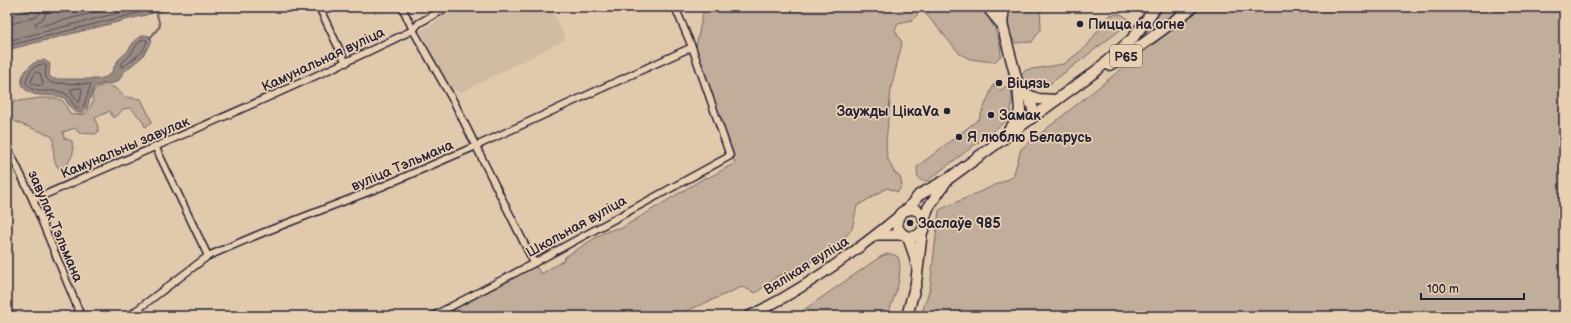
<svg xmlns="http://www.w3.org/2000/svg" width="1571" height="323" viewBox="0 0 1571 323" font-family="'Balsamiq Sans',sans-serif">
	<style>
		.built { fill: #d1bba2 }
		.green { fill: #c1ae9a; stroke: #72686a }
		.water { fill: #988981; stroke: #696065 }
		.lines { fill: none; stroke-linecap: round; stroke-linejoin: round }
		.shore { stroke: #514b57; stroke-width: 1 }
		.stream { stroke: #696065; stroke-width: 2 }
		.minor-casing { stroke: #22223b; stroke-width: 9 }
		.secondary-casing { stroke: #22223b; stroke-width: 12 }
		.primary-casing { stroke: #22223b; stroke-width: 13 }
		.trunk-casing { stroke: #22223b; stroke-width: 14 }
		.minor { stroke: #e9d0b1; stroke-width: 6 }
		.secondary { stroke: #e9d0b1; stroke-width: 9 }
		.primary { stroke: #e9d0b1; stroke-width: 10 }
		.trunk { stroke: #e9d0b1; stroke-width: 11 }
		.poi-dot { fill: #22223b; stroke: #e9d0b1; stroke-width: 1.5 }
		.labels { text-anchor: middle; stroke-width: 3.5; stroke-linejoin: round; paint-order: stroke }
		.shield { fill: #e9d0b1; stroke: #5e565e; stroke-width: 1 }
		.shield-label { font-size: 13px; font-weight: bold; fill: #22223b }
		.poi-label { font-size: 14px; font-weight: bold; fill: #22223b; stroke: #e9d0b1; text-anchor: start }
		.street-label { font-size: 14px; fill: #22223b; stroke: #e9d0b1 }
	</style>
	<rect width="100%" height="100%" fill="#e1c9ac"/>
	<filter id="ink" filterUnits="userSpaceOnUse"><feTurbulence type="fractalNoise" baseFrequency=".025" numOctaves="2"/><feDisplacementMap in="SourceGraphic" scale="8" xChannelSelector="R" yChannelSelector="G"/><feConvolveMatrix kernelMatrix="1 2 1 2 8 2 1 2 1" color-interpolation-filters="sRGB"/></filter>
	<g filter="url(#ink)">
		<path class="built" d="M456 7H550L566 39 462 92 451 91 419 31 439 20 438 15Z"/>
		<g class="green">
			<path d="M704 7H982C992 23 1001 37 1001 56L994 62 970 59 960 54 927 15 921 11 912 20 898 23 895 30 902 43 891 89 886 143 887 157 894 172 900 177 902 185 898 192 887 188 857 206 852 229 846 236 812 261 776 277 756 293 742 287 675 316H438L535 265 541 274 564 260 565 257 603 233 617 228 620 229 706 177 708 178 735 163 696 47Z"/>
			<path d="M1008 7H1040L1041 29 1032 42 1015 43 1008 30Z"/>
			<path d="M1164 7H1186L1135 45 1152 25Z"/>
			<path d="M1203 7H1564V316H921L930 288 939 210 1013 177 1021 149 1144 51Z"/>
			<path d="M1121 14 1130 20 1119 31 1047 86 1040 88 1027 85 1023 81 1021 77 1022 74 1026 70 1064 64 1087 46 1109 15Z"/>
			<path d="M105 84 115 88 125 97 141 99 152 122 145 127 142 120 131 108 123 109 118 115 113 118 110 111 95 118 98 128V132L95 134 79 133 75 128 63 132 64 138 72 141C72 145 74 150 73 153 71 159 63 176 57 166 52 158 54 145 53 137 37 129 22 126 7 117V99L19 101 40 98H56L63 101 71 115 86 114 93 102 92 94 97 88Z"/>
			<path d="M994 84 997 90H1001L1010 84C1013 101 1014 106 1006 121L927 181H922L918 178 917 170 918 166 979 119Z"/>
			<path d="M887 254H892L898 257C904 277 894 298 887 316H795L880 257Z"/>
		</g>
		<g class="water">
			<path d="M39 7H177L7 50V16Z"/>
			<path d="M144 35 150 36 152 41 142 57 125 71 119 80 114 83 102 84 95 87 91 95 87 109 82 113C71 113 70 105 64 98 53 93 39 98 29 92 11 82 30 60 44 60L50 64 49 75 53 79H98L106 77 111 73 118 60 127 52 135 40Z"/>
		</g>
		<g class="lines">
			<g class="shore">
				<path d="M48 7 44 18 35 24 36 27 117 7"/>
				<path d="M7 25 36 17 40 13 42 7"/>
				<path d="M144 39 147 40C146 52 132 60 123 67H121V64L130 55 138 43Z"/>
				<path d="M7 41 142 7"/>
				<path d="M7 46 162 7"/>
				<path d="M43 64 46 66C45 74 44 79 52 83L91 84 83 108C73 111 73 100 67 95 55 85 33 99 26 82 27 73 34 65 43 64Z"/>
				<path d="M36 72 40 73 43 83 42 86 35 85 31 82Z"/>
				<path d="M81 88 82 90 80 101 78 102 70 90 72 89Z"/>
			</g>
			<path class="stream" d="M150 38 160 26 155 7"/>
			<g class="minor-casing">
				<g id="minor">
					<path d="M319 7 346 63"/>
					<path d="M402 7 413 30 455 104 534 263"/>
					<path d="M7 146 33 200 81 316"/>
					<path d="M155 146 208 256"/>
					<path d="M33 200C160 144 288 91 413 30L419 23 448 7"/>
					<path d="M129 316 208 256 262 233 381 187 476 146 692 47"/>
					<path d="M433 316 534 263 730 156 692 47 675 7"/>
				</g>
			</g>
			<g class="secondary-casing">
				<g id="secondary">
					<path d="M876 235H903"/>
					<path d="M749 316C803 290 853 254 899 216"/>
				</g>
			</g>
			<g class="primary-casing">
				<g id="primary">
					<path d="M1004 7 1002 24 1018 85 1020 110 1017 120 1009 130"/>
					<path d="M1109 65 1128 55 1193 7"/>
					<path d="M1018 85C1028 94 1033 103 1034 116"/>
					<path d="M1028 95 1038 99 1056 100"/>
					<circle cx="911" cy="223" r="14"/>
					<path d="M907 210 919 195 948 179 1096 71 1132 39 1156 7"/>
					<path d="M924 220 928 208 947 180"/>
					<path d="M908 237 914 254 916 263"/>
					<path d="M907 316 916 283 922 231"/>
				</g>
			</g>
			<g class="trunk-casing">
				<path id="trunk" d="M988 7 1002 24"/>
			</g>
			<use href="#minor" class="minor"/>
			<use href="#secondary" class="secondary"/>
			<use href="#primary" class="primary"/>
			<use href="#trunk" class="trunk"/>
		</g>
	</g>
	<g class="poi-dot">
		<circle cx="1080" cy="24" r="4"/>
		<circle cx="999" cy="83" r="4"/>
		<circle cx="947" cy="111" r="4"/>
		<circle cx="991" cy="115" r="4"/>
		<circle cx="959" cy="137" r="4"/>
		<circle cx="910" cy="223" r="4"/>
	</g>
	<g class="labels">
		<rect class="shield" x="1110" y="45" width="32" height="22" rx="3"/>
		<g class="shield-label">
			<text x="1126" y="61">Р65</text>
		</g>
		<g class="poi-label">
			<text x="1088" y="29">Пицца на огне</text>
			<text x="1007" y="88">Віцязь</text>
			<text x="939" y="116" text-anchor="end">Заужды ЦікаVа</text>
			<text x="999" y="120">Замак</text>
			<text x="967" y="142">Я люблю Беларусь</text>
			<text x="918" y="228">Заслаўе 985</text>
		</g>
		<g class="street-label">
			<text transform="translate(323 59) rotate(-25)" y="5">Камунальная вуліца</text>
			<text transform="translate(125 147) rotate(-23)" y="5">Камунальны завулак</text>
			<text transform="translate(402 165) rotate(-23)" y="5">вуліца Тэльмана</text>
			<text transform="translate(56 226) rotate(67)" y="5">завулак Тэльмана</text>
			<text transform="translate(576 226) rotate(-29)" y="5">Школьная вуліца</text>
			<text transform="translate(806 265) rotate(-32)" y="5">Вялікая вуліца</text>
		</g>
	</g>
	<rect width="1571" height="323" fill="none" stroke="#e9d0b1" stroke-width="24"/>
	<rect x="12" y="12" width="1547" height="299" fill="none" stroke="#22223b" stroke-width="1.5" filter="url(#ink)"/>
	<path d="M1421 293v6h103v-6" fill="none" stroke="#22223b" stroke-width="2"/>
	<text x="1427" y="293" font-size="12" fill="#22223b" stroke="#e9d0b1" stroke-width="3" paint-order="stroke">100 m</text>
</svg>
